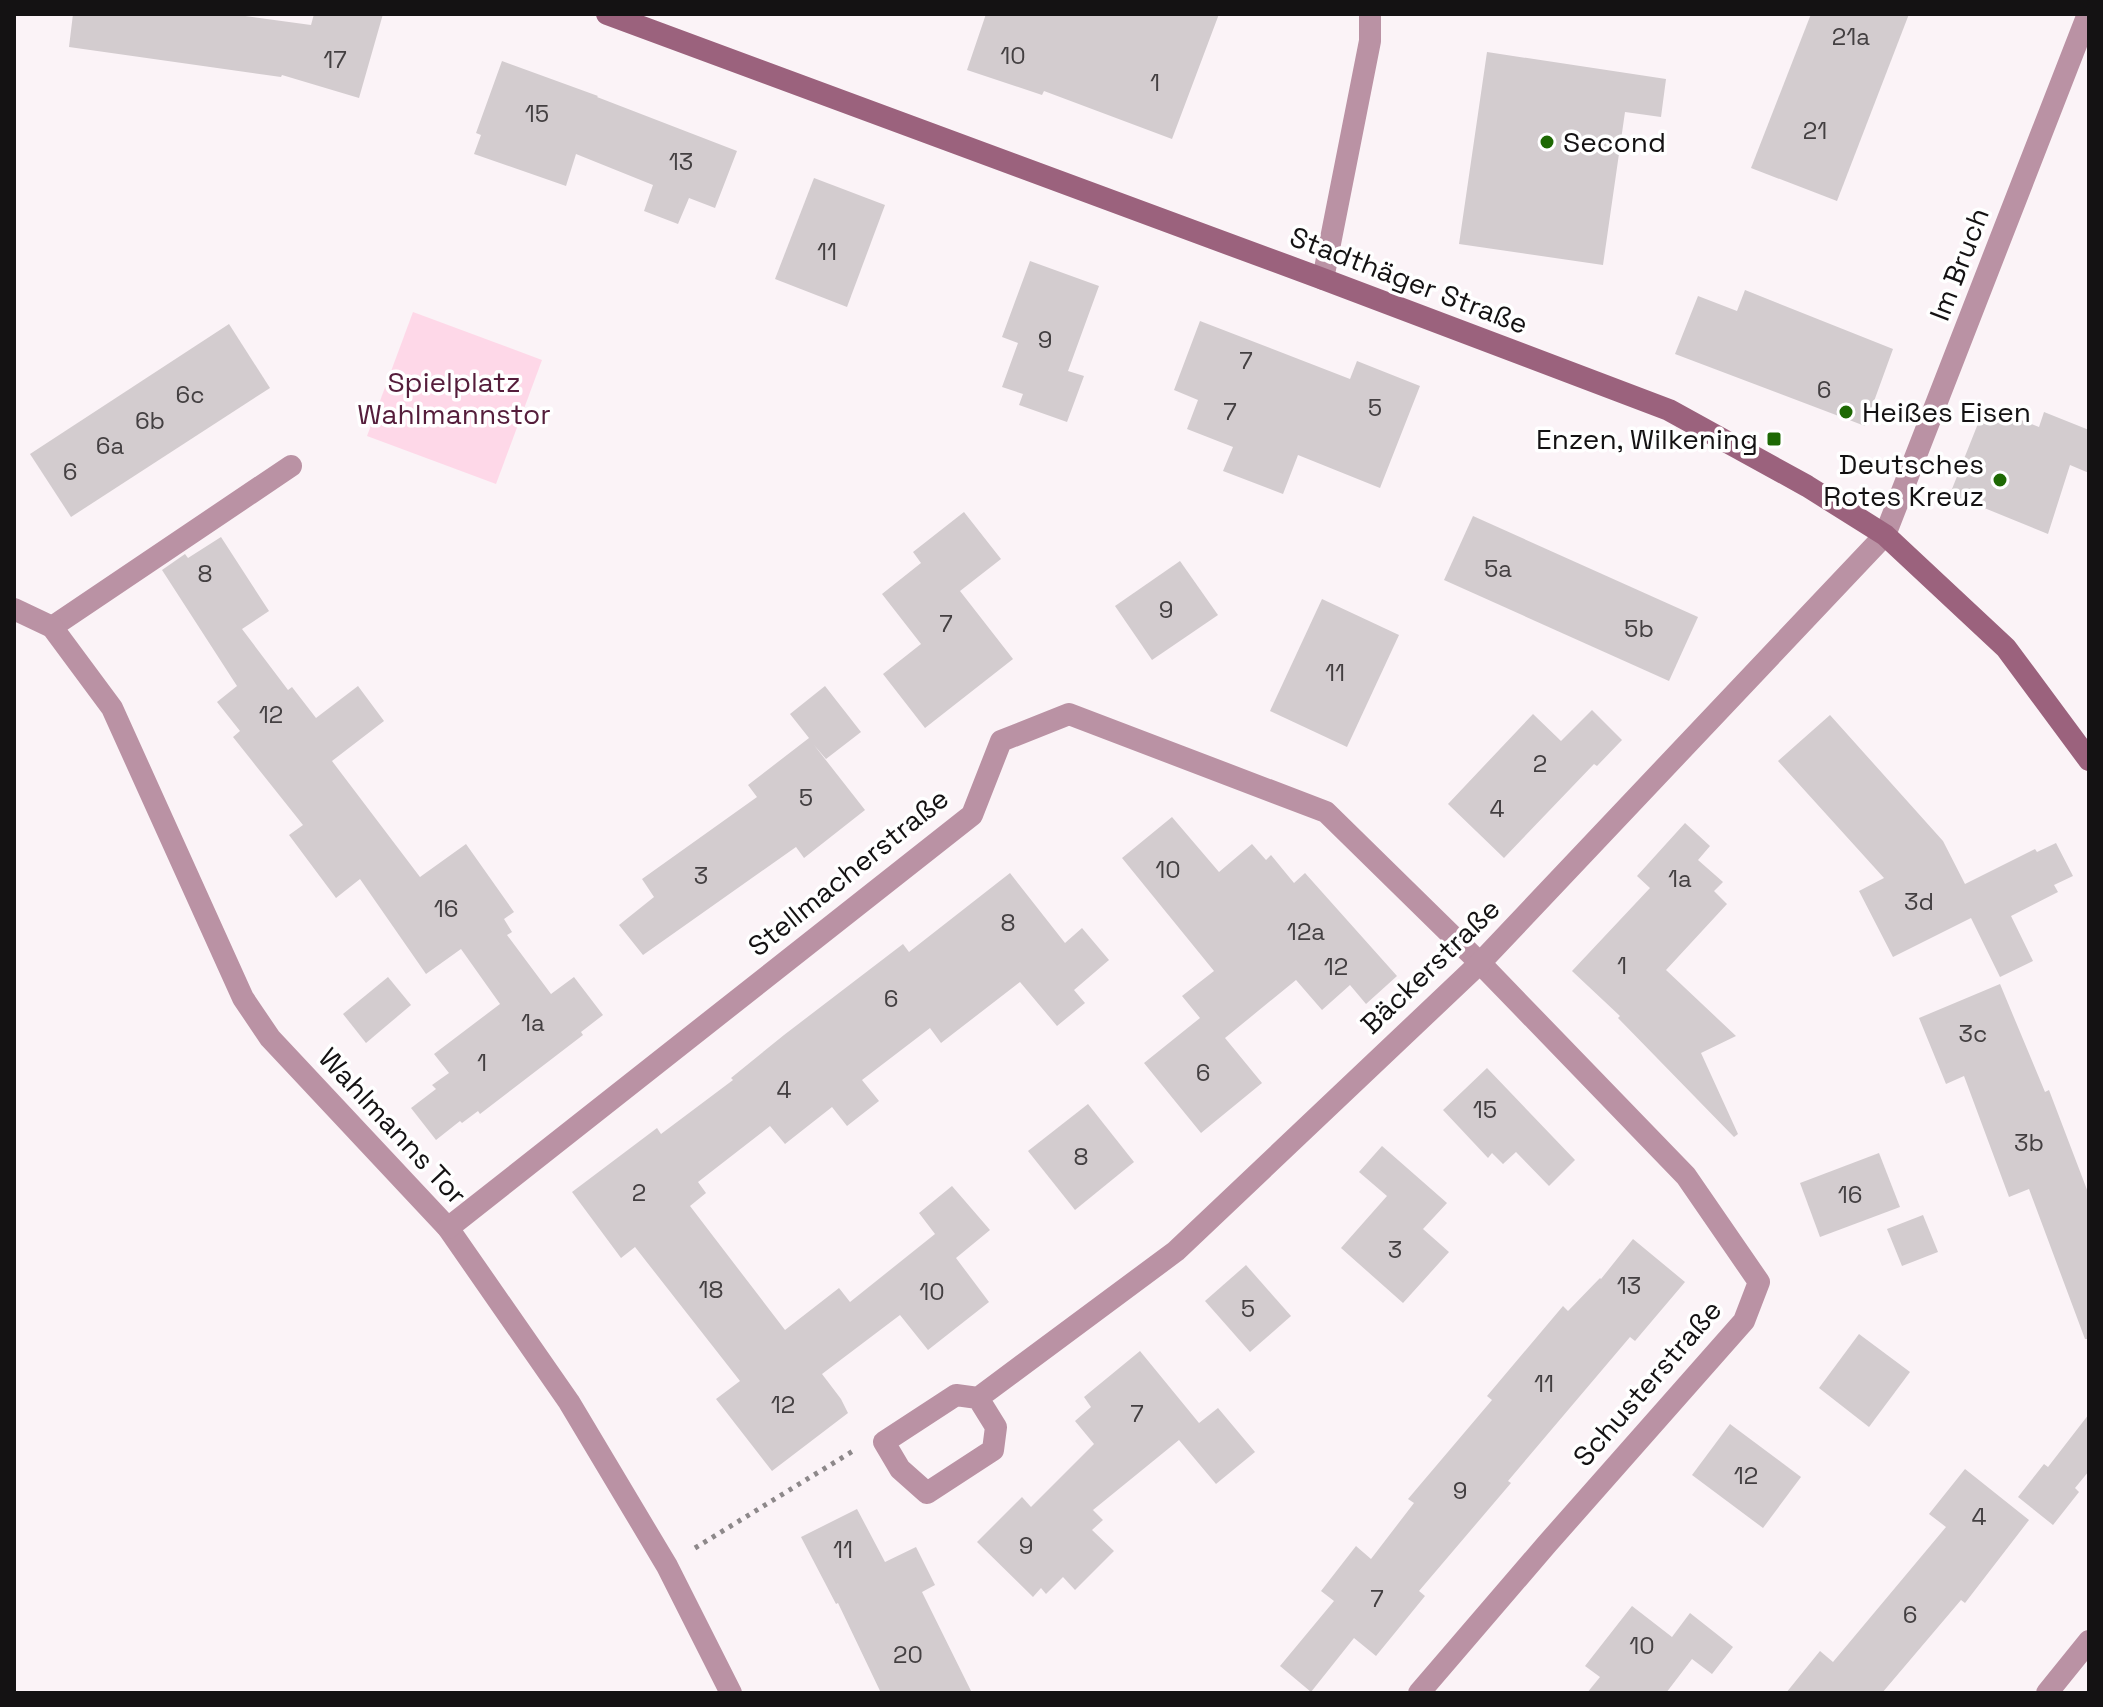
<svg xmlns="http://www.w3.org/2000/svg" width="2103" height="1707" viewBox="0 0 2103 1707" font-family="'Space Grotesk',sans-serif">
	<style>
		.green { fill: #fed8e8 }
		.building { fill: #d3cccf }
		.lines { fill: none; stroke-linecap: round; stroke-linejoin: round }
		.path { stroke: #8d888a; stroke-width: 5; stroke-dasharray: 4 6; stroke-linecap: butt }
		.service { stroke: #ba92a4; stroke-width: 22 }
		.minor { stroke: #ba92a4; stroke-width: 22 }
		.tertiary { stroke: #ba92a4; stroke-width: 22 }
		.secondary { stroke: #9b627d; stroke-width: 22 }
		.poi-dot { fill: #1d6803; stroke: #fff; stroke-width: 3 }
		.labels { text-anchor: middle; stroke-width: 7; stroke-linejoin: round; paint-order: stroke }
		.number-label { font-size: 24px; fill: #444042 }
		.poi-label { font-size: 28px; fill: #141213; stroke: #fff; text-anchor: start }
		.street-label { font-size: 28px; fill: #141213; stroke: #fff }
		.park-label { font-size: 28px; fill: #551d3b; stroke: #fff }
	</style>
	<rect width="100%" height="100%" fill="#fbf3f7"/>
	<path class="green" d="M413 312 542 360 496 484 367 436Z"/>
	<g class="building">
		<path d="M73 14H231L311 25 314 14H383L359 98 282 75 281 77 69 47Z"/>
		<path d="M986 14H1219L1172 139 1044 91 1042 95 967 70Z"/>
		<path d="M1811 14H1909L1837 201 1751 168Z"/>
		<path d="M1487 52 1666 79 1661 117 1625 112 1603 265 1459 244Z"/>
		<path d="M502 61 598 96 597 97 737 151 715 208 689 198 678 224 644 211 653 185 576 154 566 186 474 154 481 135 476 133Z"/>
		<path d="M814 178 885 205 847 307 775 279Z"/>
		<path d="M1030 261 1099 286 1068 371 1084 376 1067 422 1019 405 1023 394 1002 387 1018 343 1002 337Z"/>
		<path d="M1745 290 1893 349 1865 426 1675 354 1698 296 1737 311Z"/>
		<path d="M1200 321 1350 379 1357 361 1420 386 1380 488 1298 455 1283 494 1223 471 1233 447 1187 429 1198 400 1174 390Z"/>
		<path d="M229 324 270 388 71 517 30 454Z"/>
		<path d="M1985 406 2039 427 2044 412 2089 430V473L2070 465 2048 534 1950 494Z"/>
		<path d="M964 512 1001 559 960 591 1013 659 925 728 883 674 921 644 882 594 921 563 913 552Z"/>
		<path d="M1473 516 1698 617 1669 681 1444 580Z"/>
		<path d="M221 537 269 611 242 629 288 690 292 687 316 718 358 686 384 721 332 761 420 877 466 844 514 912 504 919 512 932 507 935 551 994 574 977 603 1015 581 1032 583 1035 480 1114 478 1111 462 1123 460 1121 436 1140 411 1108 436 1089 432 1085 449 1073 434 1054 500 1004 461 949 426 974 360 879 336 898 289 835 303 825 233 737 240 731 217 702 237 686 162 570 185 554 188 558Z"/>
		<path d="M1180 561 1218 615 1152 660 1115 606Z"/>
		<path d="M1322 599 1399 635 1347 747 1270 711Z"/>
		<path d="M825 686 861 732 826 759 814 745 865 810 804 858 796 847 643 955 619 925 654 897 642 879 757 797 748 785 809 738 790 714Z"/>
		<path d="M1592 710 1622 740 1597 766 1594 764 1504 858 1448 804 1533 714 1561 741Z"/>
		<path d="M1830 715 1943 841 1965 884 2035 849 2037 852 2056 843 2073 876 2054 885 2058 892 2011 916 2033 961 2000 977 1971 918 1893 957 1859 891 1884 878 1778 761Z"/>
		<path d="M1172 817 1219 872 1252 844 1266 860 1271 855 1294 883 1305 873 1397 976 1366 1004 1350 985 1322 1010 1296 980 1225 1038 1262 1083 1201 1133 1144 1063 1200 1018 1182 996 1214 971 1122 858Z"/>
		<path d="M1685 823 1710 846 1698 860 1723 882 1714 891 1727 904 1666 970 1736 1036 1701 1053 1738 1134 1734 1137 1618 1018 1620 1016 1572 971 1650 888 1637 876Z"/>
		<path d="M1010 873 1065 943 1082 928 1109 960 1074 990 1085 1003 1057 1026 1020 982 941 1043 930 1028 862 1080 879 1101 847 1126 832 1107 785 1144 770 1126 698 1182 706 1193 690 1206 785 1330 839 1288 850 1302 935 1234 919 1213 952 1186 990 1230 956 1258 989 1302 928 1350 900 1315 822 1374 841 1399 848 1413 772 1471 716 1399 740 1381 635 1247 621 1258 572 1192 657 1128 661 1134 733 1080 731 1078 784 1035 903 944 909 952Z"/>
		<path d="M388 977 411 1005 366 1043 343 1014Z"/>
		<path d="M2000 984 2045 1092 2049 1090 2089 1195V1339H2085L2029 1189 2009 1197 1964 1076 1946 1084 1919 1018Z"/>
		<path d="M1487 1068 1575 1160 1549 1186 1516 1152 1503 1164 1492 1153 1488 1158 1443 1110Z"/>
		<path d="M1088 1104 1134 1162 1075 1210 1028 1151Z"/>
		<path d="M1382 1146 1447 1203 1423 1229 1449 1252 1403 1303 1341 1248 1387 1196 1359 1172Z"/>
		<path d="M1879 1153 1900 1207 1820 1237 1800 1183Z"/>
		<path d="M1923 1215 1938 1252 1902 1266 1887 1229Z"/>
		<path d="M1633 1239 1685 1282 1635 1341 1630 1337 1508 1481 1511 1483 1419 1591 1425 1596 1376 1656 1354 1638 1311 1692 1280 1666 1334 1601 1321 1591 1356 1546 1371 1559 1414 1503 1408 1499 1492 1400 1487 1396 1563 1306 1568 1311 1600 1278 1601 1279Z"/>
		<path d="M1246 1265 1291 1316 1250 1352 1205 1301Z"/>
		<path d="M1859 1334 1910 1372 1869 1427 1819 1388Z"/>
		<path d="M1140 1351 1199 1423 1218 1408 1255 1452 1216 1484 1179 1440 1093 1510 1103 1520 1092 1530 1114 1551 1075 1590 1063 1577 1046 1594 1041 1588 1033 1597 977 1542 1022 1497 1031 1507 1094 1444 1075 1421 1091 1407 1084 1397Z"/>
		<path d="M2089 1414V1471L2075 1488 2079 1492 2053 1525 2018 1497 2044 1464 2048 1467Z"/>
		<path d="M1730 1424 1801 1477 1763 1528 1692 1475Z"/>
		<path d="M1965 1469 2029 1520 1965 1603 1961 1600 1882 1693H1786L1820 1651 1833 1662 1946 1527 1929 1514Z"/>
		<path d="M857 1509 885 1562 916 1547 935 1585 922 1592 972 1693H881L838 1603 836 1604 801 1537Z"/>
		<path d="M1632 1606 1672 1637 1690 1613 1733 1647 1712 1674 1692 1659 1666 1693H1587L1600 1677 1585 1666Z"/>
	</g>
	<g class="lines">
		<path class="path" d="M695 1548 853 1451"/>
		<path class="service" d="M52 627 291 466"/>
		<g class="minor">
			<path d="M1323 279 1370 41V14"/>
			<path d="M14 609 52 627 112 708 243 998 270 1038 448 1228 569 1402 667 1566 731 1693"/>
			<path d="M448 1228 972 815 1001 741 1069 714 1326 812 1480 963 1686 1176 1759 1282 1744 1321 1547 1544 1419 1693"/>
			<path d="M978 1398 996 1427 993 1450 927 1493 900 1469 884 1442 956 1395 978 1398 1176 1251 1480 963 1885 535 2088 14"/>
		</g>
		<path class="tertiary" d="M2047 1693 2089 1641"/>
		<path class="secondary" d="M607 14 1323 279 1669 410 1807 486 1885 535 2006 648 2089 760"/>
	</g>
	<g class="poi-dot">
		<circle cx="1547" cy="142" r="8"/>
		<circle cx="1846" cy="412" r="8"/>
		<rect x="1766" y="431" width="16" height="16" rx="4"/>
		<circle cx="2000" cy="480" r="8"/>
	</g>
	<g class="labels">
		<g class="number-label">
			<text x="1851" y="45">21a</text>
			<text x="1013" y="64">10</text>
			<text x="335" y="68">17</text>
			<text x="1155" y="91">1</text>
			<text x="537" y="122">15</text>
			<text x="1815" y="139">21</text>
			<text x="681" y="170">13</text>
			<text x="827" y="260">11</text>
			<text x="1045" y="348">9</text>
			<text x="1246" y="369">7</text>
			<text x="1824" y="398">6</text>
			<text x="190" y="403">6c</text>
			<text x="1375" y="416">5</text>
			<text x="1230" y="420">7</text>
			<text x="150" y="429">6b</text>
			<text x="110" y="454">6a</text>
			<text x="70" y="480">6</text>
			<text x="1498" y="577">5a</text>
			<text x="205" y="582">8</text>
			<text x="1166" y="618">9</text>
			<text x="946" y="632">7</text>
			<text x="1639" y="637">5b</text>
			<text x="1335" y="681">11</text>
			<text x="271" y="723">12</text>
			<text x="1540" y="772">2</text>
			<text x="806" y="806">5</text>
			<text x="1497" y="817">4</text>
			<text x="1168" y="878">10</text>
			<text x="701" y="884">3</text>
			<text x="1680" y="887">1a</text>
			<text x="1919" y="910">3d</text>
			<text x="446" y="917">16</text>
			<text x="1008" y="931">8</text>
			<text x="1306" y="940">12a</text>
			<text x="1622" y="974">1</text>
			<text x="1336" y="975">12</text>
			<text x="891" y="1007">6</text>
			<text x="533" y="1031">1a</text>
			<text x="1973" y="1042">3c</text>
			<text x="482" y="1071">1</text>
			<text x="1203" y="1081">6</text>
			<text x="784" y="1098">4</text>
			<text x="1485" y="1118">15</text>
			<text x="2029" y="1151">3b</text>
			<text x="1081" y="1165">8</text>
			<text x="639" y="1201">2</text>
			<text x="1850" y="1203">16</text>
			<text x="1395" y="1258">3</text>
			<text x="1629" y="1294">13</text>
			<text x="711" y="1298">18</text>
			<text x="932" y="1300">10</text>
			<text x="1248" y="1317">5</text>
			<text x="1544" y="1392">11</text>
			<text x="783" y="1413">12</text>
			<text x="1137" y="1422">7</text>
			<text x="1746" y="1484">12</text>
			<text x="1460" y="1499">9</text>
			<text x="1979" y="1525">4</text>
			<text x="1026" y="1554">9</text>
			<text x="843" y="1558">11</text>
			<text x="1377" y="1607">7</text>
			<text x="1910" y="1623">6</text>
			<text x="1642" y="1654">10</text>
			<text x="908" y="1663">20</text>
		</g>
		<g class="poi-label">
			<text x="1563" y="152">Second</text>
			<text x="1862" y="422">Heißes Eisen</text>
			<text x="1758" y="449" text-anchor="end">Enzen, Wilkening</text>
			<text x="1984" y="474" text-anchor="end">Deutsches<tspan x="1984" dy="32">Rotes Kreuz</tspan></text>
		</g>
		<g class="street-label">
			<text transform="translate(1959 264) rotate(-69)" y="10">Im Bruch</text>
			<text transform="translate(1409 280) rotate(21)" y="10">Stadthäger Straße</text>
			<text transform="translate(848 872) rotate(-39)" y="10">Stellmacherstraße</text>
			<text transform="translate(1430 966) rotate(-44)" y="10">Bäckerstraße</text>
			<text transform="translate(393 1126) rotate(47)" y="10">Wahlmanns Tor</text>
			<text transform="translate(1647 1383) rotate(-49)" y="10">Schusterstraße</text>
		</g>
		<g class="park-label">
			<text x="454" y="392">Spielplatz<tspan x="454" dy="32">Wahlmannstor</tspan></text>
		</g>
	</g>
	<rect width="2103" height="1707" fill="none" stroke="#141213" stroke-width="32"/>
</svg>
